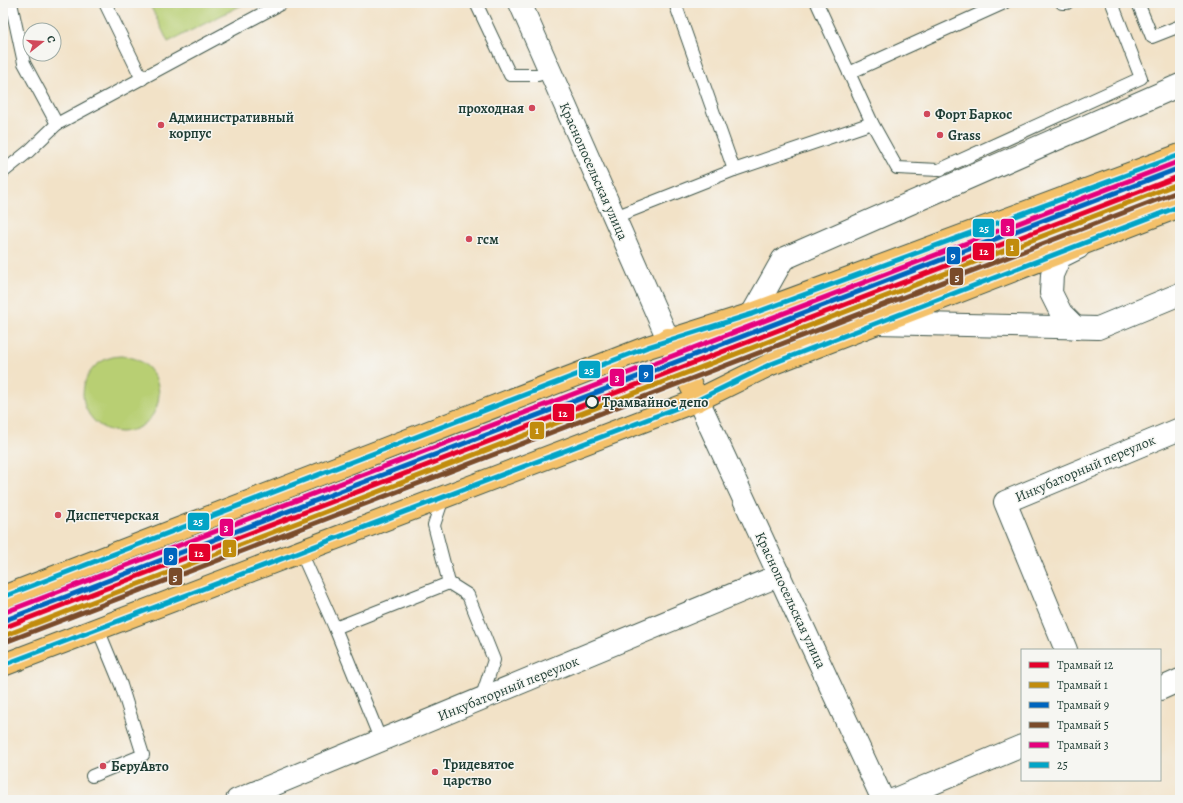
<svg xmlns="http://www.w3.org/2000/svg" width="1183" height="803" viewBox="0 0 1183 803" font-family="Alegreya,serif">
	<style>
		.green { fill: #b8cf73; stroke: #6c8654 }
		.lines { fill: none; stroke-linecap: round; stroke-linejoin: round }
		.service-casing { stroke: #3f564a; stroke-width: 14 }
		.minor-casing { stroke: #3f564a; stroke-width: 24 }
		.primary-casing { stroke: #3f564a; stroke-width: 24 }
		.service { stroke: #fff; stroke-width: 12 }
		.minor { stroke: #fff; stroke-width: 22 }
		.primary { stroke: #f4c16a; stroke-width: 22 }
		.bus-1-casing { stroke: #f6f6f2; stroke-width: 8 }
		.bus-1 { stroke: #02a4c6; stroke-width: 5 }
		.tram-1-casing { stroke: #f6f6f2; stroke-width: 8 }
		.tram-2-casing { stroke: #f6f6f2; stroke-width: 8 }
		.tram-3-casing { stroke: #f6f6f2; stroke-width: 8 }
		.tram-4-casing { stroke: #f6f6f2; stroke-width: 8 }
		.tram-5-casing { stroke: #f6f6f2; stroke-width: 8 }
		.tram-1 { stroke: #e4002b; stroke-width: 5 }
		.tram-2 { stroke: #c18c0d; stroke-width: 5 }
		.tram-3 { stroke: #0065bd; stroke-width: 5 }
		.tram-4 { stroke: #7a4b2a; stroke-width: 5 }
		.tram-5 { stroke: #e5007d; stroke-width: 5 }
		.poi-dot { fill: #d1495b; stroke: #f6f6f2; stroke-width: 1.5 }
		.stop-dot { fill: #f6f6f2; stroke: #1f3d34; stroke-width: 2 }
		.labels { text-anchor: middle; stroke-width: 3; stroke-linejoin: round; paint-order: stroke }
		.poi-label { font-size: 14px; font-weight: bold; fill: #1f3d34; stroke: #f6f6f2; text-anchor: start }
		.street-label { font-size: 14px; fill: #1f3d34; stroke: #f6f6f2 }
		.stop-label { font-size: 14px; font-weight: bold; fill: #1f3d34; stroke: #f6f6f2; text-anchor: start }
		.line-badge { stroke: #f6f6f2; stroke-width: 1.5 }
		.badge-label { font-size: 11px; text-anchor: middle; font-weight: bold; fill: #fff }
	</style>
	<rect width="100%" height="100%" fill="#f6f6f2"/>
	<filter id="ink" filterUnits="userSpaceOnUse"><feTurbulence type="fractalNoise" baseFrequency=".025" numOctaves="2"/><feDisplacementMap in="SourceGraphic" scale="8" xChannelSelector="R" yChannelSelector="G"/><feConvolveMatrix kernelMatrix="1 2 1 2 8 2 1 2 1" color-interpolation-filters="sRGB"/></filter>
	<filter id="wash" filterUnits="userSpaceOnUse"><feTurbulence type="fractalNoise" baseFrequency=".012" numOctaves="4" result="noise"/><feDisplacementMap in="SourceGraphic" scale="16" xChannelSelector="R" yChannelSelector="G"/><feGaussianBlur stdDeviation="0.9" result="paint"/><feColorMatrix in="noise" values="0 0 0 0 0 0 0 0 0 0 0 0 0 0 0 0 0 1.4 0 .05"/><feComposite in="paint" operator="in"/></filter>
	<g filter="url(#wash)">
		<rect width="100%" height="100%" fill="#f2e2c7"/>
		<g class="green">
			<path d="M149 3H246L168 42Z"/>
			<circle cx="121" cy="394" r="38"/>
		</g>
	</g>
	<g filter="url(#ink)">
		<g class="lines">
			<g class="service-casing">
				<g id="service">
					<path d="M11 3 24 63 57 124"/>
					<path d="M105 3 142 79"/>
					<path d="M476 3 510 75H538L550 70"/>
					<path d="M1062 3H1067"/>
					<path d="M1138 3 1152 37 1180 26"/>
					<path d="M849 73 1004 3"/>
					<path d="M872 123 897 168 939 170 1141 78 1112 3"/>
					<path d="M734 170 872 123 817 3"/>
					<path d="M3 172 29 151 57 124 282 3"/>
					<path d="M615 217 734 170 675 3"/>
					<path d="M301 552 335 628 449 583 434 525 443 498"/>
					<path d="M449 583 468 595 494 660 481 699"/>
					<path d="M335 628 381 741"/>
					<path d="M92 776 143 755 121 685 98 629"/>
				</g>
			</g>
			<g class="minor-casing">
				<g id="minor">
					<path d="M520 3 668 339"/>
					<path d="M752 314 783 259 1180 85"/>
					<path d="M876 323 1098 328 1180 294"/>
					<path d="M1076 328 1061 313 1051 293 1052 275 1060 257 1078 248"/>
					<path d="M698 400 883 800"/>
					<path d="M1066 650 1005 502 1180 429"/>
					<path d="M1160 689 1180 680"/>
					<path d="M237 800 780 575"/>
					<path d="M893 800 1022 746"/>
				</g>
			</g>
			<g class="primary-casing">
				<g id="primary">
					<path d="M668 339 698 400"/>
					<path d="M3 597 648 347 752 314 1180 155"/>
					<path d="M3 665 698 400 771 364 1180 206"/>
				</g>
			</g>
			<use href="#service" class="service"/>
			<use href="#minor" class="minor"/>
			<use href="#primary" class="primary"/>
			<g class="bus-1-casing">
				<g id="bus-1">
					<path d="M3 597 648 347 752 314 1180 155"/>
					<path d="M3 665 698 400 771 364 1180 206"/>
				</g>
			</g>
			<use href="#bus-1" class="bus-1"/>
			<g class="tram-1-casing">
				<path id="tram-1" d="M3 628 1180 176"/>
			</g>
			<g class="tram-2-casing">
				<path id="tram-2" d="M6 635 1180 183"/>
			</g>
			<g class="tram-3-casing">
				<path id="tram-3" d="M3 621 1177 169"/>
			</g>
			<g class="tram-4-casing">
				<path id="tram-4" d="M8 641 1180 191"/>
			</g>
			<g class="tram-5-casing">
				<path id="tram-5" d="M3 613 1175 163"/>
			</g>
			<use href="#tram-1" class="tram-1"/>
			<use href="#tram-2" class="tram-2"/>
			<use href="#tram-3" class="tram-3"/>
			<use href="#tram-4" class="tram-4"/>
			<use href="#tram-5" class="tram-5"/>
		</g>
	</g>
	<g class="poi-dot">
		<circle cx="532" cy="108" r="4"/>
		<circle cx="927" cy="114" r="4"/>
		<circle cx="161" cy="125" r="4"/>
		<circle cx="940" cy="135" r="4"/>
		<circle cx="469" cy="239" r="4"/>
		<circle cx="58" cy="515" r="4"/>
		<circle cx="103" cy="766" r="4"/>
		<circle cx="435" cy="772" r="4"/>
	</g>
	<circle class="stop-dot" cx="592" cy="402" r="6"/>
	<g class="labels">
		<g class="poi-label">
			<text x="524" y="113" text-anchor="end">проходная</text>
			<text x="935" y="119">Форт Баркос</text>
			<text x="169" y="122">Административный<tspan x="169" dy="16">корпус</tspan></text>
			<text x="948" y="140">Grass</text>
			<text x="477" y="244">гсм</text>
			<text x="66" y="520">Диспетчерская</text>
			<text x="443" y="769">Тридевятое<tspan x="443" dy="16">царство</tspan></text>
			<text x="111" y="771">БеруАвто</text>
		</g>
		<g class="street-label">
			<text transform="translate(594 171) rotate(66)" y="5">Краснопосельская улица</text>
			<text transform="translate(1085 468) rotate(-23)" y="5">Инкубаторный переулок</text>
			<text transform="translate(791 600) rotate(65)" y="5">Краснопосельская улица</text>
			<text transform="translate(508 688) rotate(-22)" y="5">Инкубаторный переулок</text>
		</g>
		<g class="stop-label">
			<text x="602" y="407">Трамвайное депо</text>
		</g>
	</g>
	<g class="line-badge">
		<rect x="1000" y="218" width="15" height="19" rx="4" fill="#e5007d"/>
		<rect x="972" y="218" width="23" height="20" rx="4" fill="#02a4c6"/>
		<rect x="1005" y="238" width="15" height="19" rx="4" fill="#c18c0d"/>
		<rect x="972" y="242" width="23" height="19" rx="4" fill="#e4002b"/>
		<rect x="946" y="246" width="15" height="19" rx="4" fill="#0065bd"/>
		<rect x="949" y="267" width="15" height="19" rx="4" fill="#7a4b2a"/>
		<rect x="578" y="360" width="23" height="19" rx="4" fill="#02a4c6"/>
		<rect x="638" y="364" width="16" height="19" rx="4" fill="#0065bd"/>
		<rect x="609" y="368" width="16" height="19" rx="4" fill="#e5007d"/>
		<rect x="552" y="403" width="23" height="19" rx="4" fill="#e4002b"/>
		<rect x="529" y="421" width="16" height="19" rx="4" fill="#c18c0d"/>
		<rect x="187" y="512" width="23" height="19" rx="4" fill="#02a4c6"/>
		<rect x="219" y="518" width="15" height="19" rx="4" fill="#e5007d"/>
		<rect x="222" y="539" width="15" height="19" rx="4" fill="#c18c0d"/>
		<rect x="188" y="543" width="23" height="19" rx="4" fill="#e4002b"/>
		<rect x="163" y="547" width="15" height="19" rx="4" fill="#0065bd"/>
		<rect x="168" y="567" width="15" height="19" rx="4" fill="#7a4b2a"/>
	</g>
	<g class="badge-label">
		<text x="1008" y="231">3</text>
		<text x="984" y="232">25</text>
		<text x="1012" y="251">1</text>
		<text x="984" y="255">12</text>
		<text x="953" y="259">9</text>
		<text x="957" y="281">5</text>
		<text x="589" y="374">25</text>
		<text x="646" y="377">9</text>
		<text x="617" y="381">3</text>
		<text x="563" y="417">12</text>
		<text x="537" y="434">1</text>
		<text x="198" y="525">25</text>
		<text x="226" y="531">3</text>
		<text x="230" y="553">1</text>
		<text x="199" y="557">12</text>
		<text x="171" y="560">9</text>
		<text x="175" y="581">5</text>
	</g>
	<rect width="1183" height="803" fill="none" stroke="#f6f6f2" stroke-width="16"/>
	<rect x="1021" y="649" width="140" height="132" fill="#f6f6f2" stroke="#a0aca6"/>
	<rect x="1029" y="662" width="20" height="6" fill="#e4002b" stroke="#a0aca6"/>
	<text x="1057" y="669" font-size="12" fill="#1f3d34">Трамвай 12</text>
	<rect x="1029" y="682" width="20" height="6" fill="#c18c0d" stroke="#a0aca6"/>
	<text x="1057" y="689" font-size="12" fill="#1f3d34">Трамвай 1</text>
	<rect x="1029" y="702" width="20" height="6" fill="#0065bd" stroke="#a0aca6"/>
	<text x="1057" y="709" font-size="12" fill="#1f3d34">Трамвай 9</text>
	<rect x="1029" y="722" width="20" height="6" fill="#7a4b2a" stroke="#a0aca6"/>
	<text x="1057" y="729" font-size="12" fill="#1f3d34">Трамвай 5</text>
	<rect x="1029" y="742" width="20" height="6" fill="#e5007d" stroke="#a0aca6"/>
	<text x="1057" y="749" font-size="12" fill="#1f3d34">Трамвай 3</text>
	<rect x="1029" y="762" width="20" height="6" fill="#02a4c6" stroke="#a0aca6"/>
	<text x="1057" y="769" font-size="12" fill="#1f3d34">25</text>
	<g transform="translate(42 42) rotate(73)"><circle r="19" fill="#f6f6f2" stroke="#a0aca6"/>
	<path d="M0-3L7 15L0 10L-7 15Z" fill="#d1495b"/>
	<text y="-6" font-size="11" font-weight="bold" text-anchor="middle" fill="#1f3d34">С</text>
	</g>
</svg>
